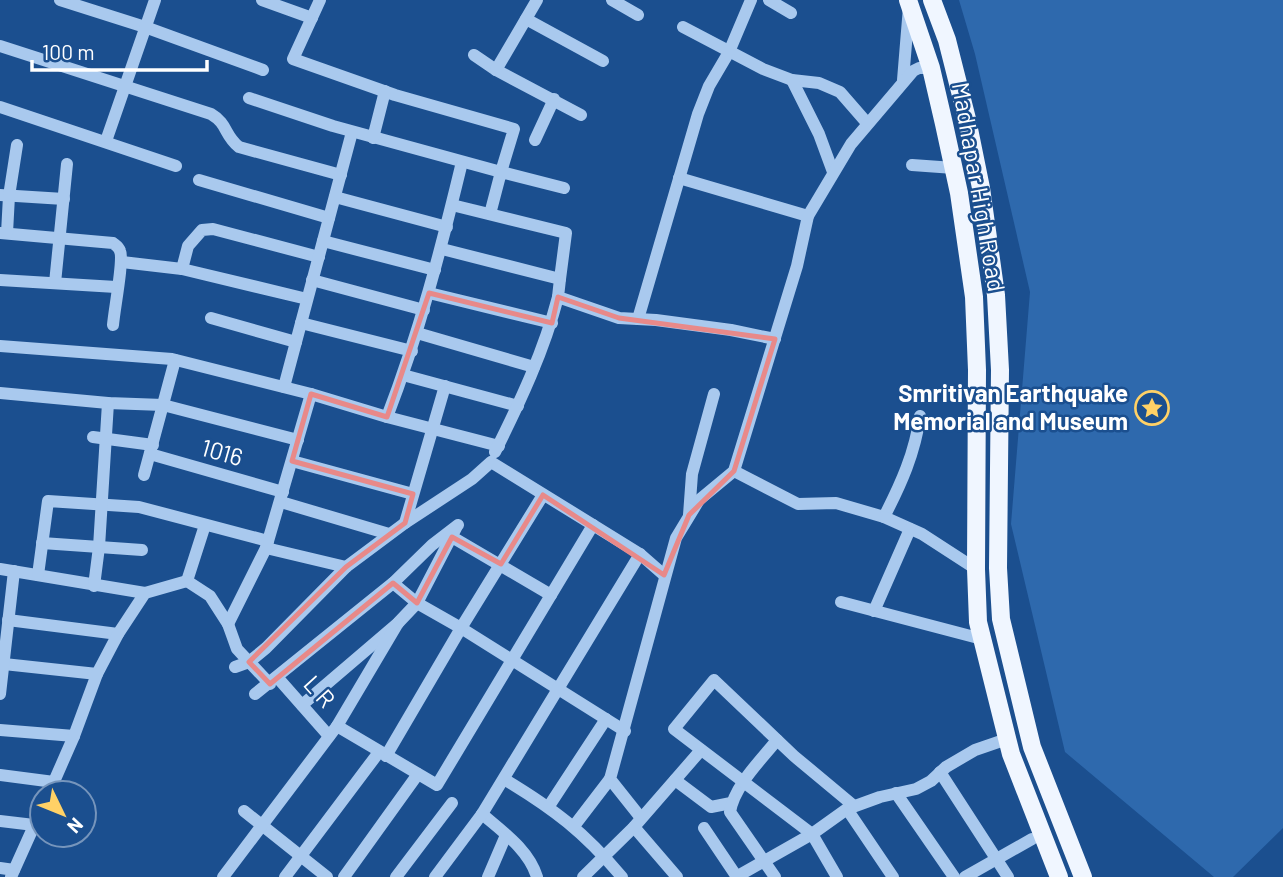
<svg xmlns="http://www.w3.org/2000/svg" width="1283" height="877" viewBox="0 0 1283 877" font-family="Barlow,sans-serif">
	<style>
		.green { fill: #2e69ad }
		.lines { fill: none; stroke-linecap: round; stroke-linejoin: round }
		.minor { stroke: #a9c9ee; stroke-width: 12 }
		.major { stroke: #f0f6ff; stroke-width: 18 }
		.marked { fill: none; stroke: #e88989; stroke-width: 5; stroke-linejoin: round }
		.labels { text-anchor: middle; stroke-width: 5; stroke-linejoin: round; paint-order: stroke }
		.street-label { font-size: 24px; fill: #fff; stroke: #1b4f8f }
		.poi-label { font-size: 24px; font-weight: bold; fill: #fff; stroke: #1b4f8f; text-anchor: end }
	</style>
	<rect width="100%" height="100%" fill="#1b4f8f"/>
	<path class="green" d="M959 0H1283V828L1233 877H1214L1065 752 1011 524 1030 292 975 54Z"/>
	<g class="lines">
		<g class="minor">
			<path d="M60 0 145 27 263 70"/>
			<path d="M262 0 312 18"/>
			<path d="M612 0 638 15"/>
			<path d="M769 0 791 13"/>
			<path d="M526 19 603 61"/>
			<path d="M683 27 763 69 792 80 819 83 840 92 867 123"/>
			<path d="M0 46 211 114C228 124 224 135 239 147L341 175"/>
			<path d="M474 55 496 70 581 115"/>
			<path d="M496 70 537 0"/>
			<path d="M792 80 819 134 833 172"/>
			<path d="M903 80 909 7"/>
			<path d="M249 98 333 126 501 172 514 129 395 95 293 59 320 0"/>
			<path d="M0 107 176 166"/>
			<path d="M373 138 385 91"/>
			<path d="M535 140 554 99"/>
			<path d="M106 141 155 0"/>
			<path d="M912 165 954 168"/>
			<path d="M679 178 808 216"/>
			<path d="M199 180 329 218"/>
			<path d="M0 195 64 199"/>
			<path d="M335 197 447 227"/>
			<path d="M452 205 566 233 560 279"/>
			<path d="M490 214 501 172 564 188"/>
			<path d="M0 233 113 243C117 246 119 247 120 251 124 260 114 311 113 325"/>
			<path d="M7 233 9 196 17 145"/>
			<path d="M323 241 435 270"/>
			<path d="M442 249 560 279 558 297 619 318 656 320 731 330 775 339"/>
			<path d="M122 262 182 269 307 299"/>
			<path d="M182 269 188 246 202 230 213 229 319 257"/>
			<path d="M0 280 116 287"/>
			<path d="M312 280 424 310"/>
			<path d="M55 283 67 164"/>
			<path d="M429 293 552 323"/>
			<path d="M211 318 296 342"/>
			<path d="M638 319 698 114 709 86 729 52 751 0"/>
			<path d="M301 323 412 351"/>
			<path d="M417 333 534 367"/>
			<path d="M0 346 172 359 311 394 387 417 499 446"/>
			<path d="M403 375 518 406"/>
			<path d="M284 387 352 132"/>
			<path d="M0 393 108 403 163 405 298 440"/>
			<path d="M387 417C419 334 441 249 462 162"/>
			<path d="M93 437 153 445"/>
			<path d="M495 452C520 402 544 351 558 297"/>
			<path d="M150 454 283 492"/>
			<path d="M292 461 413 494"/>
			<path d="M734 471 798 504 836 503 884 517C901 484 915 453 920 416"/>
			<path d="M144 475 175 360"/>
			<path d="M281 502 389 534"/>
			<path d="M689 515 692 474 714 394"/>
			<path d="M884 517 922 534 976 569"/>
			<path d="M405 523 445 386"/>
			<path d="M452 537 551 595"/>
			<path d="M42 543 142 550"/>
			<path d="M266 548 346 567"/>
			<path d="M0 569 145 593"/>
			<path d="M38 575 48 501 139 507 268 541"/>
			<path d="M187 581 205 525"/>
			<path d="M393 583 417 603 461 628 625 731"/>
			<path d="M94 586 99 547 108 403"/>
			<path d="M841 602 982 639"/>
			<path d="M874 611 910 529"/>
			<path d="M8 620 118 634"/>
			<path d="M228 624 266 548 311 394"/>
			<path d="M4 664 97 674"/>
			<path d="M235 667 249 662 266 648 346 567 405 523 472 479 491 462 640 554 664 575"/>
			<path d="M277 677 329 736"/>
			<path d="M0 694 14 571"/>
			<path d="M255 694 393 583 432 545 458 525"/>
			<path d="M302 705 398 623 417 603 456 528"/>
			<path d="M337 726 437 785 593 525"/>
			<path d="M0 730 74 736"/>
			<path d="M386 756 461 628 543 495"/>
			<path d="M940 772 1008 877"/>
			<path d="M0 775 54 782"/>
			<path d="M504 779C554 809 584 832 622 877"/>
			<path d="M675 780 711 807 731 803"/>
			<path d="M49 793 74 736 97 674 118 634 145 593 187 581 210 596 228 624 237 649 270 684"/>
			<path d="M896 793 954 877"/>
			<path d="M549 806 606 719"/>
			<path d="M847 809 893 877"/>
			<path d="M244 811 327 877"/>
			<path d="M482 814C503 832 529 850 537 877"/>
			<path d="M641 818 610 779 676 538 699 500 734 471 797 266 808 216 851 144 913 71 919 68H931"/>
			<path d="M0 821 34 825"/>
			<path d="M574 826 610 779"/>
			<path d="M634 827 677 877"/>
			<path d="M704 828 737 877"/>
			<path d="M0 868 14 870"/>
			<path d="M11 877 42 808"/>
			<path d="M223 877 337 726 398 623"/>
			<path d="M285 877 379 752"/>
			<path d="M344 877 418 774"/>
			<path d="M396 877 452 803"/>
			<path d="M435 877 482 814 640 554"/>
			<path d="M488 877 506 835"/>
			<path d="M583 877 634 827 701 750"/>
			<path d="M736 877 812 834 847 809 880 797 916 789 931 781 946 767 975 750 1007 739"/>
			<path d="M775 877 730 812C734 786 761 760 777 740"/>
			<path d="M837 877 812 834 674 729 714 680 794 756 854 806"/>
			<path d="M965 877 1032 839"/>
		</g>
		<g class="major">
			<path d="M908 0 931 68 944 124 959 193 974 297 977 370 976 569 978 622 1011 754 1059 877"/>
			<path d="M932 0 947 40 967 119 981 188 996 295 1000 370 998 568 1001 619 1032 747 1083 877"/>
		</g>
	</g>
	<path class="marked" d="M429 293 552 323 558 297 619 318 775 339 734 471 689 515 664 575 543 495 501 564 452 537 417 603 393 583 270 684 249 662 346 567 405 523 413 494 292 461 311 394 387 417Z"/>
	<defs>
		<g id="sight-ring" transform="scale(1.75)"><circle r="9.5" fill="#1b4f8f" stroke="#ffd166" stroke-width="1.5"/><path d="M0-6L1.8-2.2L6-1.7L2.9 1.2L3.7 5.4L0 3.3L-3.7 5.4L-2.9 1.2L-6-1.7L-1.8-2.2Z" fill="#ffd166"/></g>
	</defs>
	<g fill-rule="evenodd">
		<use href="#sight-ring" x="1152" y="408"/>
	</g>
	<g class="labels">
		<g class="street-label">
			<text transform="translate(978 187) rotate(80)" y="8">Madhapar High Road</text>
			<text transform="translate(222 453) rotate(16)" y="8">1016</text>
			<text transform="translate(319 692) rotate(48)" y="8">L R</text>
		</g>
		<g class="poi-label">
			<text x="1128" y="402">Smritivan Earthquake<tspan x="1128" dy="28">Memorial and Museum</tspan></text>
		</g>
	</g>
	<g transform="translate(63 814) rotate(133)"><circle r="33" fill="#1b4f8f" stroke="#7695bc" stroke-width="2"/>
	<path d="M0-5L12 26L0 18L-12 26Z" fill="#ffd166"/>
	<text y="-10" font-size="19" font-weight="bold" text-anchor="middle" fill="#ffffff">N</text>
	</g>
	<path d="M32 60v10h175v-10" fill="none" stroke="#ffffff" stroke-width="3.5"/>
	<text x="42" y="60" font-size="21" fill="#ffffff" stroke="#1b4f8f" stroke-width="5" paint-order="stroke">100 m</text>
</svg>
